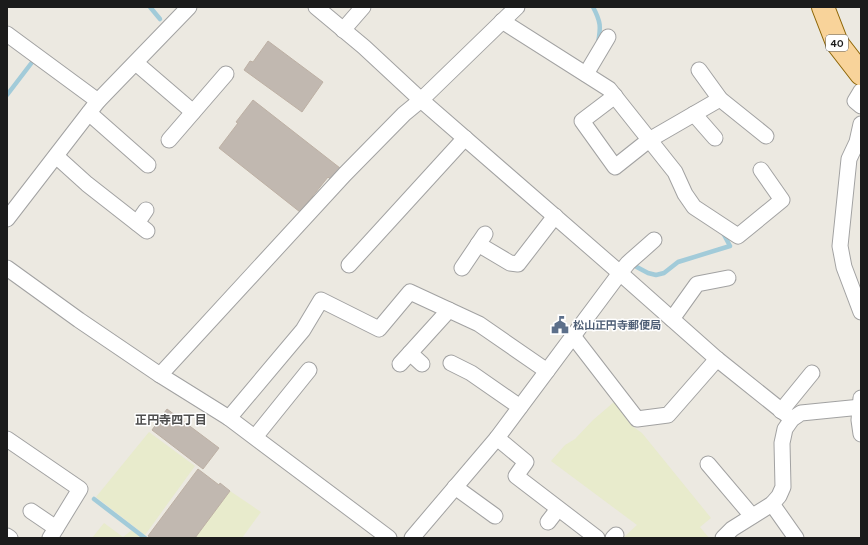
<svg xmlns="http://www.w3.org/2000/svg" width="868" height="545" viewBox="0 0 868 545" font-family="Figtree,'Noto Sans JP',sans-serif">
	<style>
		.farmland { fill: #e8ebcc }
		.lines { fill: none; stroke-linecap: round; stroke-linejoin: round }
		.stream { stroke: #a2cbd9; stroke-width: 4.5 }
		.building { fill: #c1b8b0; stroke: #bdb0a4 }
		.minor-casing { stroke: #a2a2a2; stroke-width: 17 }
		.primary-casing { stroke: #8d6505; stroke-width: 24 }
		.minor { stroke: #fff; stroke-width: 15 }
		.primary { stroke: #f8d39a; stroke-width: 22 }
		.labels { text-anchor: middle; stroke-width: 3; stroke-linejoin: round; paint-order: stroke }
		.shield { fill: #fff; stroke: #5f5f5f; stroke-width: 1 }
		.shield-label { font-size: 10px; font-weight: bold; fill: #1b1b1b }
		.service-label { font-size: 11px; font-weight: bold; fill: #4e5e75; stroke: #fff; text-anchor: start }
		.neighbourhood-label { font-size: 12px; font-weight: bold; fill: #4e4e4e; stroke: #fff }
	</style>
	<rect width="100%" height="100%" fill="#ece9e1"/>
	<g class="farmland">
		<path d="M614 402 632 426 642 433 711 518 700 527 709 538H623L637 525 551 461 565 445 575 439 593 420Z"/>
		<path d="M149 432 195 466 145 535 96 497Z"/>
		<path d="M230 491 261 512 242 538H195Z"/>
		<path d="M104 523 123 537 132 530 142 538H92Z"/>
	</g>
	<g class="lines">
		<g class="stream">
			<path d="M150 7 160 19"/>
			<path d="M593 7C601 22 601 27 598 43"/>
			<path d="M7 95 33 61"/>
			<path d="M631 266 633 265 648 273 656 275 664 273 678 262 730 246 722 231"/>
			<path d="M94 499 145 538"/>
		</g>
	</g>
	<g class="building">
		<path d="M268 41 323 82 302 112 244 70 250 61 253 62Z"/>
		<path d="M253 100 340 168 331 180 328 177 300 212 219 148 238 123 236 122Z"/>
		<path d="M167 409 219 448 203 469 152 430Z"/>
		<path d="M198 469 219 485 220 483 230 491 195 538H152L148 536Z"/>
	</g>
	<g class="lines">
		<g class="minor-casing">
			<g id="minor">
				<path d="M316 7 364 47 421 100 620 273 717 359 792 419"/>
				<path d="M502 21 609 89 675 172 685 194 694 207 738 236 782 200 761 170"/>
				<path d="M343 30 363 7"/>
				<path d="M7 34 98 101"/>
				<path d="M136 63 193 112"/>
				<path d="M699 70 720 99 766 136"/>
				<path d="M586 74 608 37"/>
				<path d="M861 91 855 101 861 106"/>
				<path d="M615 96 582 121 615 167 649 140 720 99"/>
				<path d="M89 113 148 165"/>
				<path d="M694 114 715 138"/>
				<path d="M861 124 857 142 849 159 840 246 844 267 861 312"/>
				<path d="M169 140 226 74"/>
				<path d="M56 156 87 184 147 231"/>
				<path d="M7 219 98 101 189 7"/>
				<path d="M137 223 146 210"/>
				<path d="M478 244 510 263 518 264 555 216"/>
				<path d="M349 265 465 138"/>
				<path d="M7 268 79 320 160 375 229 418 389 538"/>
				<path d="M462 268 485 234"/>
				<path d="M672 319 697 284 728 278"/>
				<path d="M573 336 637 419 668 415 717 359"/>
				<path d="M410 353 422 364"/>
				<path d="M451 363 471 373 520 407"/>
				<path d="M400 364 449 310"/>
				<path d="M160 375 345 174 404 114 421 100 517 7"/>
				<path d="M861 398 859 420 861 434"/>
				<path d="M781 411 812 373"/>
				<path d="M229 418 303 330 321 300 379 329 410 292 479 324 547 371"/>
				<path d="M255 437 309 370"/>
				<path d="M497 438 526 462 516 476 597 538"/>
				<path d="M7 439 80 489 50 538"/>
				<path d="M708 464 752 516"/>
				<path d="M455 487 495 516"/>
				<path d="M772 504 796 538"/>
				<path d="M31 511 56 528"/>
				<path d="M548 522 558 509"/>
				<path d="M7 536 10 538"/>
				<path d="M412 538 497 438 620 273 628 263 654 240"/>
				<path d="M613 538 616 535"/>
				<path d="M723 538 732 529 772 504 779 496 783 487 782 443 785 429 792 419 801 413 861 407"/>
			</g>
		</g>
		<g class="primary-casing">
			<path id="primary" d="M823 7 837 43 861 74"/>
		</g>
		<use href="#minor" class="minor"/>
		<use href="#primary" class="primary"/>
	</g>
	<defs>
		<g id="civic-bare" transform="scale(1.38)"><path d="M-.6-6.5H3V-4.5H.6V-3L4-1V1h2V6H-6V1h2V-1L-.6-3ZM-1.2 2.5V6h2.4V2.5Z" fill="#5c6f8a" stroke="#fff" stroke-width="2.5" paint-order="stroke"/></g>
	</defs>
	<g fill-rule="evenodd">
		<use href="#civic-bare" x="560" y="325"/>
	</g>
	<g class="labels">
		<rect class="shield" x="826" y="35" width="22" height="16" rx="3"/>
		<g class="shield-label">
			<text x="837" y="47">40</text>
		</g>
		<g class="service-label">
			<text x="573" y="329">松山正円寺郵便局</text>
		</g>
		<g class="neighbourhood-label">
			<text x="171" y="424">正円寺四丁目</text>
		</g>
	</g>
	<rect width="868" height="545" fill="none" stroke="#1b1b1b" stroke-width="16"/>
</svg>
